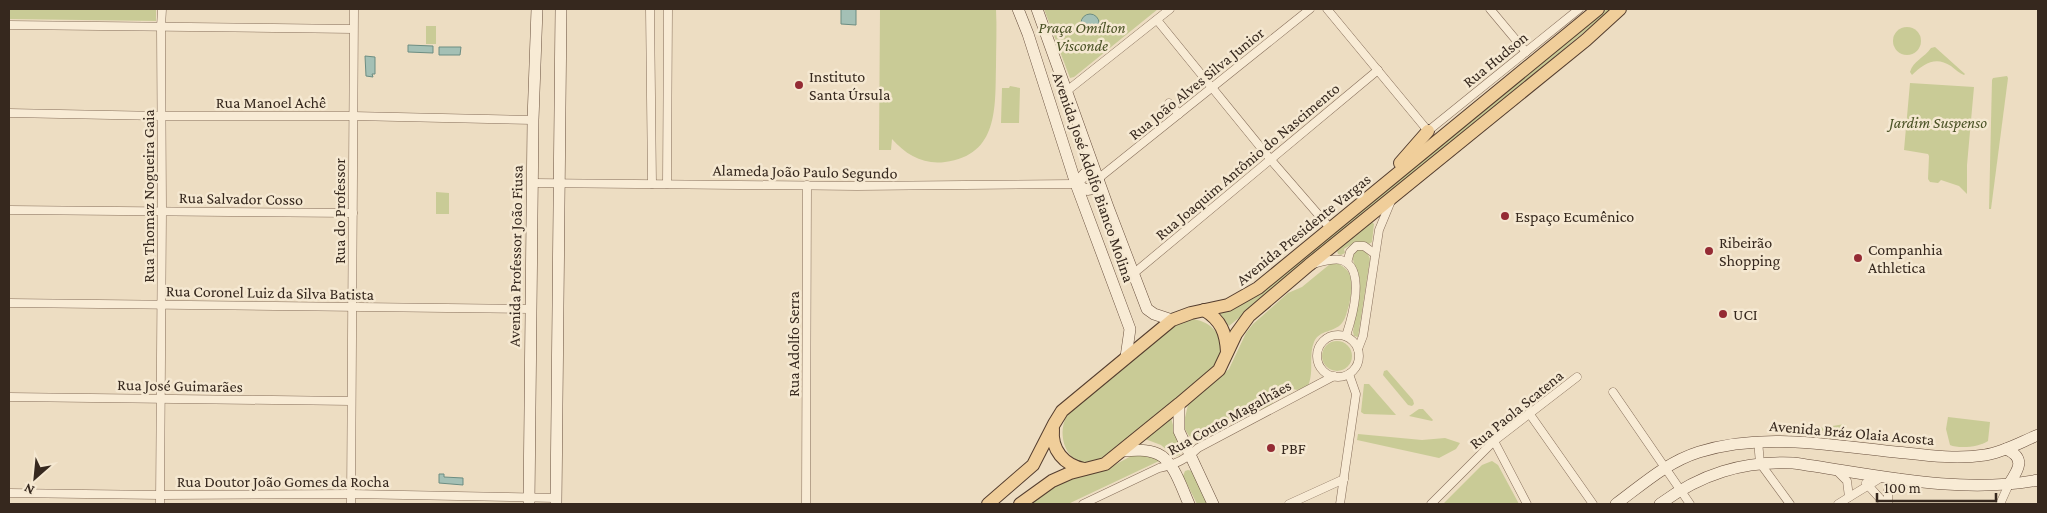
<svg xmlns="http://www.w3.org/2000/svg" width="2047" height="513" viewBox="0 0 2047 513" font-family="'Crimson Pro',serif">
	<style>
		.green { fill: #c9cb96 }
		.water { fill: #a4c0b5; stroke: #6c8d82 }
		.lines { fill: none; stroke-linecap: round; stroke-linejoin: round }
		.street-casing { stroke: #866e5a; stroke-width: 9 }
		.secondary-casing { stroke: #684f3d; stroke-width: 12 }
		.primary-casing { stroke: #543d2e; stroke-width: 14 }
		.street { stroke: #f8ebd5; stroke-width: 8 }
		.secondary { stroke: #f8ebd5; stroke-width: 11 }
		.primary { stroke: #f0ce9a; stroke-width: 12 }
		.poi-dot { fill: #942b34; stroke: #f5e8d1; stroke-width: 2 }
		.labels { text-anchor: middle; stroke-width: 5; stroke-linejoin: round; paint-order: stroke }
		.park-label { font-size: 16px; font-style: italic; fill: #4a5225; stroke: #f5e8d1 }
		.street-label { font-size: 16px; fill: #36281e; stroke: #f5e8d1 }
		.poi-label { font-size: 16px; fill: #36281e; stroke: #f5e8d1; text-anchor: start }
	</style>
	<rect width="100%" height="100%" fill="#edddc2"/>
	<g class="green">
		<path d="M9 9H156V21L9 19Z"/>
		<path d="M880 9H996C997 28 996 47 996 66 995 107 999 155 945 162 924 165 906 155 892 139L891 150H879Z"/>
		<path d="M1044 9H1158L1074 77 1070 78Z"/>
		<path d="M1607 9H1612L1229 326 1220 314 1223 312Z"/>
		<rect x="426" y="26" width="10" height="18"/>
		<circle cx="1907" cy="41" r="14"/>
		<path d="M1935 47 1965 74 1964 75C1959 73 1955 69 1951 66 1936 56 1924 63 1912 75L1910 72C1913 61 1924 58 1931 48Z"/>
		<path d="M2007 76 2008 78 1991 209H1989L1992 80 1993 78Z"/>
		<path d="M1910 83 1974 87 1967 165V194L1959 186 1941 180 1938 183 1930 182 1928 179 1929 156 1928 154 1904 150Z"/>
		<path d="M1010 86 1020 88 1019 123H1001L1002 88H1009Z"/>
		<path d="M436 192 449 193V214H436Z"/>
		<path d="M1372 222 1374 224 1372 242 1369 244C1359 241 1353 243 1344 249L1345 253 1341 255 1338 254 1337 251Z"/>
		<path d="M1359 249 1367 252 1370 259 1358 337 1354 336 1353 332 1360 283C1359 272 1351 263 1353 252Z"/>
		<path d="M1335 262C1356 271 1353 286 1349 305 1347 311 1346 318 1342 323 1334 333 1320 329 1314 342 1308 357 1315 373 1307 388L1297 390 1286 387C1278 392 1276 402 1268 407 1259 412 1247 409 1238 414 1225 420 1202 440 1189 436L1183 426 1188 405 1229 369 1246 333 1253 324 1288 293 1302 287 1330 264Z"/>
		<path d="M1191 319C1208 320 1223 333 1221 351 1221 357 1215 364 1213 370L1110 456C1104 458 1097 461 1091 462 1064 466 1056 431 1068 414L1176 323Z"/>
		<circle cx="1337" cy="356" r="15"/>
		<path d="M1387 370 1413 400 1414 404 1412 406 1408 405 1383 375 1384 371Z"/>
		<path d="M1364 384H1369L1396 415 1364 414 1361 412Z"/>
		<path d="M1419 409H1423L1433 420 1432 421 1409 416Z"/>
		<path d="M1948 417 1990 422 1988 441C1980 447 1959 449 1950 445L1946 429Z"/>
		<path d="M1171 418 1180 450V455L1174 456 1161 445 1145 439Z"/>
		<path d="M1845 424 1846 430 1814 431 1813 429Z"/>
		<path d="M1358 434 1422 440 1445 438 1460 443 1456 449 1439 458 1357 440Z"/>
		<path d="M1133 455 1151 456 1159 461 1068 504H1029L1045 491 1062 482 1109 468Z"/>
		<path d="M1492 461 1498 465 1519 504H1443L1482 465Z"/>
		<path d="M1188 470 1192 471 1208 504H1197L1183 476 1185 471Z"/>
	</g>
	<g class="water">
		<path d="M841 9H856V25L841 24Z"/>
		<circle cx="1090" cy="23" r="9"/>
		<path d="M408 45 433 46V53L408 52Z"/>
		<path d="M439 47H461L460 55H439Z"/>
		<path d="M365 56 375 57V74H372L373 77 366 76Z"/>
		<path d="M439 474H444V477L463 478V485L439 483Z"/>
	</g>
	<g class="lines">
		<g class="street-casing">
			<g id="street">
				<path d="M650 9 652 184"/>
				<path d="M1327 9 1428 131 1579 9"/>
				<path d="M1490 9 1526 52"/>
				<path d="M1157 20 1271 160 1330 228"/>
				<path d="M9 25 353 29"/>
				<path d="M1068 90 1170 9"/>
				<path d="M1169 103 1179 114"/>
				<path d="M9 113 162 116H353L533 120"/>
				<path d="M1099 178 1310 9"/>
				<path d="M533 183 857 186 1076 184"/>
				<path d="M667 184 668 9"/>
				<path d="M9 210 353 213"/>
				<path d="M1347 263 1350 252 1356 246H1364L1375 254"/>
				<path d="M1313 264C1321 262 1333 258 1341 260 1367 267 1352 318 1346 336"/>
				<path d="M1133 274 1378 70"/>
				<path d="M9 303 531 309"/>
				<circle cx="1338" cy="356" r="21"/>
				<path d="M1358 349 1363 336 1379 230 1391 201"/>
				<path d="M1613 392 1690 504"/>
				<path d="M9 397 351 401"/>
				<path d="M1529 413 1593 504"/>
				<path d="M1494 441 1527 504"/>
				<path d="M1758 441 1760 463 1790 504"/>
				<path d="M1837 471 1847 481 1849 497"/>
				<path d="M1866 483 1885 504"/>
				<path d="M9 493 160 495 351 494 556 498"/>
				<path d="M160 504 162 210 161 27 162 9"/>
				<path d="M351 504 354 9"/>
				<path d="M806 504 807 185"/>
				<path d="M1083 504 1159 468C1175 465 1187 459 1198 448L1334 376"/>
				<path d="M1289 504 1344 479"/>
				<path d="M1340 504 1356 394 1349 374"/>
				<path d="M1431 504 1494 441 1577 377"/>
				<path d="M1838 504 1882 477"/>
				<path d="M1888 504V491L1899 478"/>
				<path d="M2000 504 2009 484"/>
			</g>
		</g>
		<g class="secondary-casing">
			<g id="secondary">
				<path d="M1018 9 1028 34 1076 184 1130 329 1126 357"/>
				<path d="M1037 9 1108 207 1147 309 1154 314 1172 320"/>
				<path d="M1085 174H1091L1099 178C1093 191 1088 193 1076 184Z"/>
				<path d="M1179 404V431L1213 504"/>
				<path d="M2006 449C2026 458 2019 469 2009 484"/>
				<path d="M1122 451C1134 450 1147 449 1158 454 1174 461 1182 489 1189 504"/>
				<path d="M529 504 533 120 537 9"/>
				<path d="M556 504 561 9"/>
				<path d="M1616 504C1643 484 1667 462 1699 452 1767 431 1837 447 1906 453 1932 456 1959 459 1985 455 2004 452 2021 442 2038 435"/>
				<path d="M1660 504C1701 474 1742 461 1793 463 1873 474 1958 495 2038 480"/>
			</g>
		</g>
		<g class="primary-casing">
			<g id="primary">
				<path d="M1400 163 1428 131"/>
				<path d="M1204 310C1221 320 1226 333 1227 352"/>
				<path d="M1053 429C1051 450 1064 465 1084 469"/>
				<path d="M988 504 1033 465 1054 424 1062 411 1172 320 1191 313 1228 305 1258 288 1598 9"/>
				<path d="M1020 504 1052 481 1070 473 1105 464 1179 404 1219 370 1236 334 1249 316 1309 265 1586 40 1620 9"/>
			</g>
		</g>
		<use href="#street" class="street"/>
		<use href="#secondary" class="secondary"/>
		<use href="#primary" class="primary"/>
	</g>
	<g class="poi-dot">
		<circle cx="799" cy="85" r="5"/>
		<circle cx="1505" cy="216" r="5"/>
		<circle cx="1709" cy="251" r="5"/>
		<circle cx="1858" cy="258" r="5"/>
		<circle cx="1723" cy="314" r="5"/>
		<circle cx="1271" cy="448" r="5"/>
	</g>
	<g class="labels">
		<g class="park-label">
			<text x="1082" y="33">Praça Omílton<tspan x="1082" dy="18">Visconde</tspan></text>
			<text x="1938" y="128">Jardim Suspenso</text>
		</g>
		<g class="street-label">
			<text transform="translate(1495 59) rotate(-39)" y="6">Rua Hudson</text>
			<text transform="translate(1196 83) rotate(-39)" y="6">Rua João Alves Silva Junior</text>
			<text x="271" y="108">Rua Manoel Achê</text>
			<text transform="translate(1247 161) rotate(-40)" y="6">Rua Joaquim Antônio do Nascimento</text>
			<text transform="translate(805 171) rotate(1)" y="6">Alameda João Paulo Segundo</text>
			<text transform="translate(1094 177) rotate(71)" y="6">Avenida José Adolfo Bianco Molina</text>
			<text transform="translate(148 196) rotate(-90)" y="6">Rua Thomaz Nogueira Gaia</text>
			<text transform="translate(241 198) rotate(1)" y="6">Rua Salvador Cosso</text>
			<text transform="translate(339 211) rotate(-90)" y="6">Rua do Professor</text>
			<text transform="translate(1303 229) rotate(-39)" y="6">Avenida Presidente Vargas</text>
			<text transform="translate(515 256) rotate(-89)" y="6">Avenida Professor João Fiusa</text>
			<text transform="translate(270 292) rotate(1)" y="6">Rua Coronel Luiz da Silva Batista</text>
			<text transform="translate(793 344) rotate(-90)" y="6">Rua Adolfo Serra</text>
			<text transform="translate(180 385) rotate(1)" y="6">Rua José Guimarães</text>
			<text transform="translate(1516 409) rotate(-39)" y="6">Rua Paola Scatena</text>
			<text transform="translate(1229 417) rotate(-29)" y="6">Rua Couto Magalhães</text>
			<text transform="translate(1852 432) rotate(5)" y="6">Avenida Bráz Olaia Acosta</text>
			<text x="283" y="487">Rua Doutor João Gomes da Rocha</text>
		</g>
		<g class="poi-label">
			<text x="809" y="82">Instituto<tspan x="809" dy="18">Santa Úrsula</tspan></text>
			<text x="1515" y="222">Espaço Ecumênico</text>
			<text x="1719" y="248">Ribeirão<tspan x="1719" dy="18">Shopping</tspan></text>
			<text x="1868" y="255">Companhia<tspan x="1868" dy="18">Athletica</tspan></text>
			<text x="1733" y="320">UCI</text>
			<text x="1281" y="454">PBF</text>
		</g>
	</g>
	<rect width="2047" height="513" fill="none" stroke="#36281e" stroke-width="20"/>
	<g transform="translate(35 478) rotate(207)" stroke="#f5e8d1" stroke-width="4" paint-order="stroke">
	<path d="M0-4L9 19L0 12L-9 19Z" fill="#36281e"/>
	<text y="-8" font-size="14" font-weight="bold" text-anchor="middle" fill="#36281e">N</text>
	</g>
	<path d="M1877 493v8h119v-8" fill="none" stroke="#36281e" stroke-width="2.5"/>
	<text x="1884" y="493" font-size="15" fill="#36281e" stroke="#f5e8d1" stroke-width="4" paint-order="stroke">100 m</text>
</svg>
